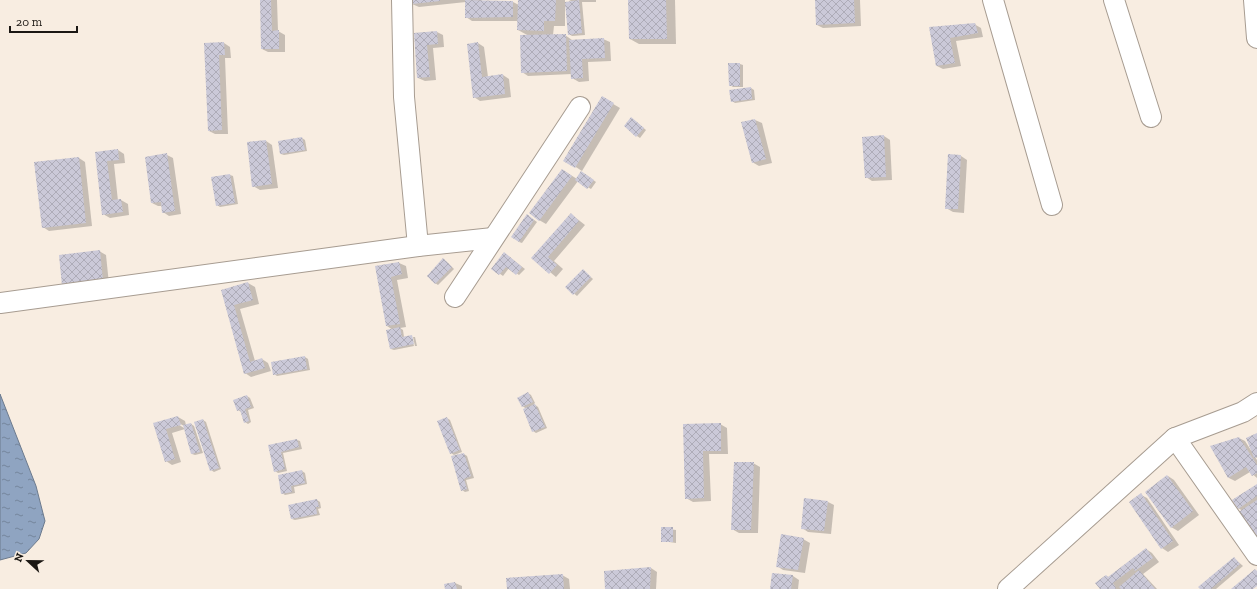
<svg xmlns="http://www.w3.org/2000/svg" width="1257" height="589" viewBox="0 0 1257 589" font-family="'Zilla Slab',serif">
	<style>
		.water { fill: url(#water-ripples); stroke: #6c7a8d }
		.shadow { fill: #0003; fill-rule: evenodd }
		.building { fill: url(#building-cross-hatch) }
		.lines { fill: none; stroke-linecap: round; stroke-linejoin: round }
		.street-casing { stroke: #a79c91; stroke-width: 22 }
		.street { stroke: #fff; stroke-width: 20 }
	</style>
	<defs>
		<pattern id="water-ripples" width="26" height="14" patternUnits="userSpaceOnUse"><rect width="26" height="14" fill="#8fa4c1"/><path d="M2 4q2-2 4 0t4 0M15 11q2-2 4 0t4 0" fill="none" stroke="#74859c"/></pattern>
		<pattern id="building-cross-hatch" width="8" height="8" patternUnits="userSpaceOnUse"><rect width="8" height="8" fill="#cbc9d8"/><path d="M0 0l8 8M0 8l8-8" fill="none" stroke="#aeacb8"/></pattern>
	</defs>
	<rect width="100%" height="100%" fill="#f8ede1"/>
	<path class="water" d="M0 394 36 486 45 521 39 539 26 553 0 560Z"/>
	<g class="shadow">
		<path d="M261 0H277L278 31 285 35V52H268L262 49Z"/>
		<path d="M412 0H482V2H513L519 5V0H565V3L573 2 569 0H596V2H582L585 35 572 36 569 34 567 7H565V26H554L553 35H565L572 40 603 39 610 42 611 61 588 62 589 81 579 82 572 78V74L528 76 522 72 529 36 518 30V21H472L466 17V2L419 7 412 4Z"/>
		<path d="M629 0H675L676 44H639L630 39Z"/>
		<path d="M816 0H860L861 26 823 28 817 25Z"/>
		<path d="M974 24 981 28 983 37 956 41 961 66 943 69 937 66 930 28Z"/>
		<path d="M437 32 443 35 444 47 433 48 436 80 425 81 418 78 415 33Z"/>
		<path d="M224 43 230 47 231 58H225L228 134H215L209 131 205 44Z"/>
		<path d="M478 43 484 47 488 77 503 75 509 79 511 97 480 101 474 97Z"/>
		<path d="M740 64 743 65V87H733L730 85Z"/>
		<path d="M751 88 754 90 755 100 735 103 732 101Z"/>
		<path d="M603 98 620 108 582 171 565 160Z"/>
		<path d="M634 120 646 130 640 138 637 136Z"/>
		<path d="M755 120 762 123 772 163 759 166 752 162 742 123Z"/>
		<path d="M884 136 890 140 892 180 872 181 866 177Z"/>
		<path d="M302 138 305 140 307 151 284 155 281 154Z"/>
		<path d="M266 141 272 145 278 188 260 190 253 186Z"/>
		<path d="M118 150 124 154 125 163 114 164 118 201 121 200 128 204 129 215 110 218 103 214 96 153Z"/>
		<path d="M167 155 173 158 181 214 169 216 163 212 162 206H158L152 203Z"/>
		<path d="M961 156 967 160 964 213 953 212 946 208Z"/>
		<path d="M79 158 85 162 92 226 49 231 43 227Z"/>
		<path d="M563 170 577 179 585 174 596 182 591 189 578 181 546 224 539 220Z"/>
		<path d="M230 175 233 176 238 204 220 207 217 205 213 178Z"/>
		<path d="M571 214 585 225 554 261 563 269 556 277 533 258Z"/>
		<path d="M530 217 537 222 522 243 519 242Z"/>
		<path d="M99 251 106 255 109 284 60 256Z"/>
		<path d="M507 255 525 269 519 275 509 268 503 276 492 268Z"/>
		<path d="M446 261 454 269 438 285 435 283Z"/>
		<path d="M399 263 406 266 408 278 397 280 406 327 400 328 403 330 404 337 412 336H413H411L414 346 394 350 391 349 393 330 387 326 376 267Z"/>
		<path d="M583 270 593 279 577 296 566 287Z"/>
		<path d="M248 283 255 287 259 304 240 309 255 361 262 359 268 363 271 371 251 377 245 373 222 291Z"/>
		<path d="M413 337H415L417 346H415Z"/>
		<path d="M305 357 308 359 310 370 277 376 274 374Z"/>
		<path d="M528 393 531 395 535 403 534 404 538 407 547 428 536 433 533 431 527 409 522 406Z"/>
		<path d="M247 396 250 398 254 408 248 410 251 422 248 424 245 422 241 412 238 410Z"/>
		<path d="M178 417 185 421 186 425 191 424 194 426 203 453 195 455 192 454 185 429 172 433 181 462 172 465 166 461 154 424ZM177 422 184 426V428L176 423Z"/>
		<path d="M447 418 450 420 462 452 454 455 451 453Z"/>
		<path d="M203 420 206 422 221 469 214 472 211 470Z"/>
		<path d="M720 424 727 428 728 454H709L711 501 693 502 686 498 684 425Z"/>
		<path d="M1257 434V458L1255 457 1257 460V478L1250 472 1235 481 1229 478 1211 447 1239 438 1245 441 1252 452Z"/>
		<path d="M297 440 300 441 302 449 283 453 287 471 278 473 275 471 269 446Z"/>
		<path d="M464 454 467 456 474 478 466 480 469 491 465 492 462 490 453 457Z"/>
		<path d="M753 463 760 467 758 533H739L732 529Z"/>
		<path d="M302 471 305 473 307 484 294 487 295 493 285 495 282 493Z"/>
		<path d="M1168 476 1174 480 1199 515 1178 531 1171 527Z"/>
		<path d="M1257 485V540L1243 511 1238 508Z"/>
		<path d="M1141 495 1147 498 1179 545 1168 552 1162 548Z"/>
		<path d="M317 500 320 502 321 508 318 509 320 515 295 520 292 519Z"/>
		<path d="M828 502 834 505 831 534 808 532 802 528Z"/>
		<path d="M662 528 676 530V543L662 541Z"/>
		<path d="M803 539 810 543 805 573 783 570 777 566Z"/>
		<path d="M1146 549 1152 553 1159 562 1143 574 1157 589H1101L1106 576 1109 577Z"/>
		<path d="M1234 558 1243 566 1216 589H1201Z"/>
		<path d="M651 568 657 572 656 589H606Z"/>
		<path d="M562 575 569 579 570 589H508Z"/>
		<path d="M793 576 799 580 798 589H771Z"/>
		<path d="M455 583 462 586V589H446Z"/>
	</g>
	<g class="building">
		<path d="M260 0H271L272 31 279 30V49H261Z"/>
		<path d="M411 0H440V1L412 4Z"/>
		<path d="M465 0 513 1V17L465 18Z"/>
		<path d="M518 0H556L555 21H544V31L517 30Z"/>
		<path d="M579 0 582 33 568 35 565 2Z"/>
		<path d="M628 0H666L667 39H629Z"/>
		<path d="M815 0H854L855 23 816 25Z"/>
		<path d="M975 23 978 33 950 38 955 63 936 66 929 27Z"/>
		<path d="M437 31 438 44 427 45 430 77 417 78 414 33Z"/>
		<path d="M566 34 567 71 521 73 520 35Z"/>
		<path d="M604 38 605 58 582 59 583 78 571 79 569 40Z"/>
		<path d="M224 42 225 55H219L222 130 208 131 204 43Z"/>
		<path d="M478 42 482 77 503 74 505 94 473 98 467 44Z"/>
		<path d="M728 63H740V86H729Z"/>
		<path d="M751 87 752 99 731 102 729 90Z"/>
		<path d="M602 96 614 103 575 168 563 161Z"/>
		<path d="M631 117 644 128 636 137 624 126Z"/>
		<path d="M755 119 766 159 752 163 741 122Z"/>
		<path d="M884 135 886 177 865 178 862 137Z"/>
		<path d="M302 137 305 150 280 154 278 141Z"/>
		<path d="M266 140 272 184 252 187 247 142Z"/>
		<path d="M118 149 119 160 107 161 112 200 121 199 123 212 102 215 95 152Z"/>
		<path d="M167 153 175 211 162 213 161 202 151 203 145 157Z"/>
		<path d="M948 154 961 155 958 209H945Z"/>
		<path d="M79 157 86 223 42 228 34 162Z"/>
		<path d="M562 169 572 176 539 221 529 213Z"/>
		<path d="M581 171 594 180 587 189 575 180Z"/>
		<path d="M230 174 235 203 216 206 211 177Z"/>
		<path d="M571 213 579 221 548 257 557 265 549 274 531 258Z"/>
		<path d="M527 214 534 220 519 242 511 237Z"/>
		<path d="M100 250 103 281 62 286 59 255Z"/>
		<path d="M504 252 522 267 516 275 506 267 499 275 491 269Z"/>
		<path d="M443 258 452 267 435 284 427 276Z"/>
		<path d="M399 262 402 274 391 277 400 324 386 326 375 266Z"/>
		<path d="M583 269 591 277 573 295 565 287Z"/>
		<path d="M248 282 253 300 234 305 250 362 262 358 265 368 244 374 221 290Z"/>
		<path d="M400 327 402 337 412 335 414 344 390 349 386 330Z"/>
		<path d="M305 356 307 369 273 375 271 362Z"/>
		<path d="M528 392 533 402 522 407 517 398Z"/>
		<path d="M247 395 251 407 245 409 249 421 244 423 240 410 237 411 233 400Z"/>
		<path d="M535 404 545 427 532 432 523 409Z"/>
		<path d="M178 416 181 425 166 429 175 459 165 462 153 423Z"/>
		<path d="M447 417 460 450 450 454 437 421Z"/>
		<path d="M203 419 219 468 210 471 194 422Z"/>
		<path d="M191 423 200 452 191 454 183 425Z"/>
		<path d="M721 423V451H703L704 498 685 499 683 424Z"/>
		<path d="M1257 433V457L1254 458 1246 438Z"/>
		<path d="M1239 437 1257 465V473L1252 476 1246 467 1228 478 1210 446Z"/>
		<path d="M297 439 299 447 281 452 285 469 274 472 268 445Z"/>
		<path d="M464 453 471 476 464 479 467 489 461 491 451 456Z"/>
		<path d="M734 462H754L751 530H731Z"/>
		<path d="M302 470 305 483 291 486 292 492 281 494 278 475Z"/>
		<path d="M1167 475 1193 511 1171 528 1145 492Z"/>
		<path d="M1257 484V496L1238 509 1232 500Z"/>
		<path d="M1141 493 1173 541 1161 549 1129 502Z"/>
		<path d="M804 498 828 501 824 531 801 529Z"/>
		<path d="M317 499 319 507H316L317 514 291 519 288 505Z"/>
		<path d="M1257 500V539L1237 513Z"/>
		<rect x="661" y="527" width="12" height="15"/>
		<path d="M781 534 804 538 798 570 776 567Z"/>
		<path d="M1146 548 1153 558 1135 571 1133 568 1113 583 1116 588 1115 589H1100L1095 583 1106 575 1108 577Z"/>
		<path d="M1234 557 1240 564 1211 589H1200L1198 587Z"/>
		<path d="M651 567 650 589H605L604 571Z"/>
		<path d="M1255 569 1257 571V586L1253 589H1231Z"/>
		<path d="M1139 570 1155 589H1121L1119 587Z"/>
		<path d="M772 573 793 575 791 589H770Z"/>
		<path d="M563 574 564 589H507L506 578Z"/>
		<path d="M455 582 457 589H445L444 584Z"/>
	</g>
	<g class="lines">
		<g class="street-casing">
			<g id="street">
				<path d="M402 0 404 97 418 246"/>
				<path d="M993 0 1052 205"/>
				<path d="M1114 0 1151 117"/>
				<path d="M1254 0 1257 38"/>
				<path d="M455 297 580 107"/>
				<path d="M0 303 418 246 493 238"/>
				<path d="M1175 438 1257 555"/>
				<path d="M1008 589 1175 438 1243 412 1257 403"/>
			</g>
		</g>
		<use href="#street" class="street"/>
	</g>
	<g transform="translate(28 561) rotate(292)" stroke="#f8ede1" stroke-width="3" paint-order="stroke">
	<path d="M0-3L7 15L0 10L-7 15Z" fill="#1b1713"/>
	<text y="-6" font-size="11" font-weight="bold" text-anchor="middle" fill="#1b1713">N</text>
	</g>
	<path d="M10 26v6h67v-6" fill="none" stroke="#1b1713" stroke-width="2"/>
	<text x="16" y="26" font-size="12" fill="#1b1713" stroke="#f8ede1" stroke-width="3" paint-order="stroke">20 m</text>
</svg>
